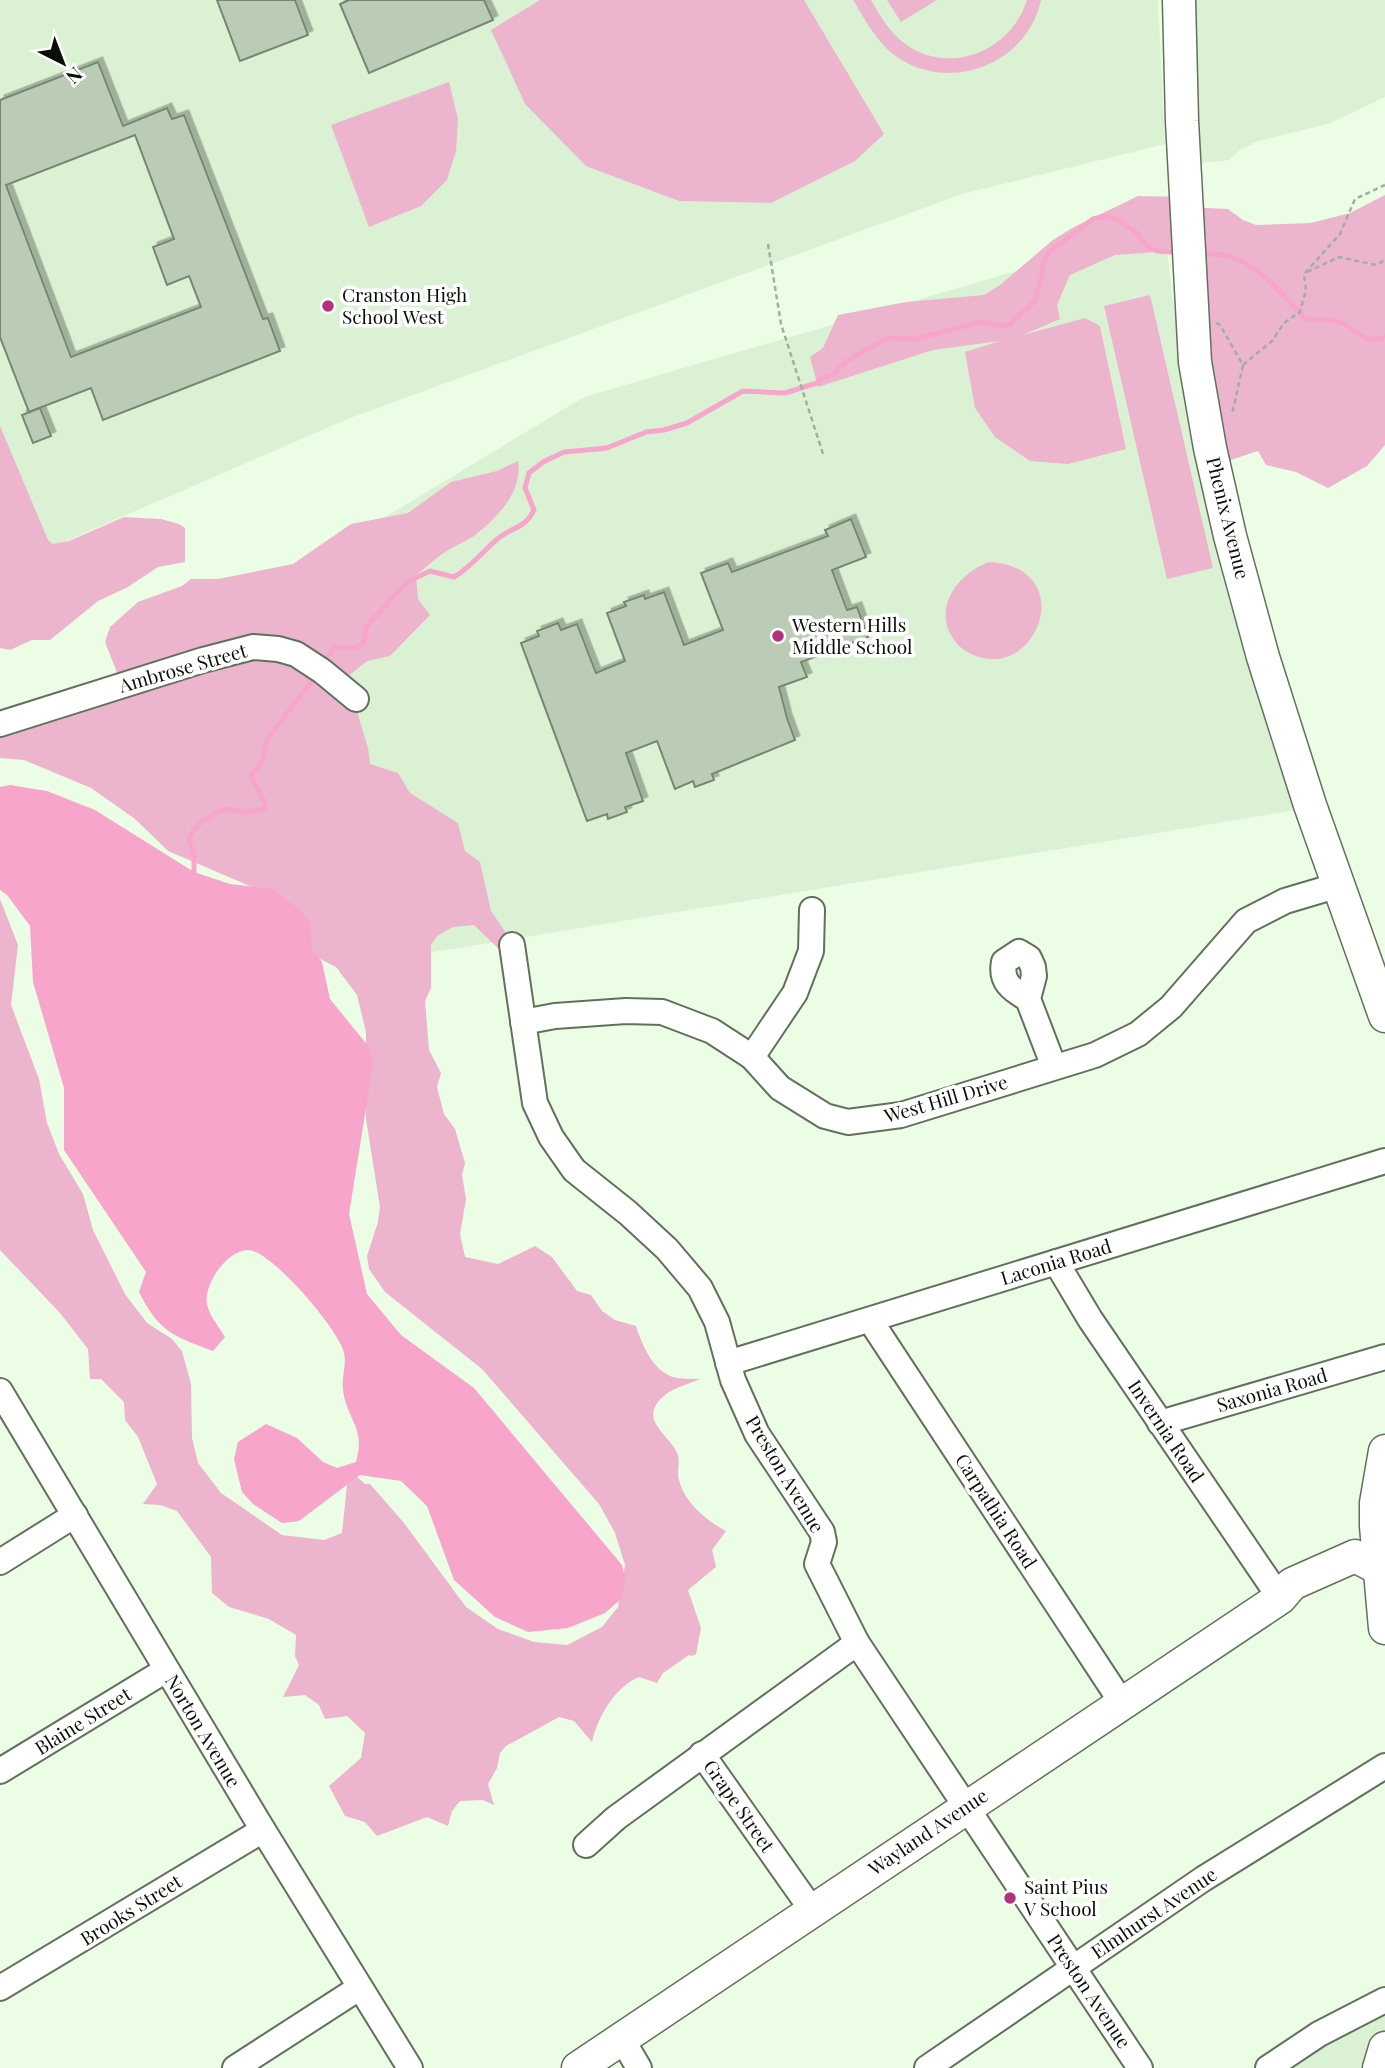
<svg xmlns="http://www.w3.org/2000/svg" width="1385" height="2068" viewBox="0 0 1385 2068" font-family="'Playfair Display',serif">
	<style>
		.built { fill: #daf2d3 }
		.green { fill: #ecb5cd }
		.water { fill: #f7a5cb }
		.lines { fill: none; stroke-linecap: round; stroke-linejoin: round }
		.stream { stroke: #f7a5cb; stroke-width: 5 }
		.building { fill: #baccb5; stroke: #768771; stroke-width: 2; fill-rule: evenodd; filter: url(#shadow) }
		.minor-casing { stroke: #61715c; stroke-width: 28 }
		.major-casing { stroke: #61715c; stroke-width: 35 }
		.path { stroke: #a1af9c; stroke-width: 2.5; stroke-dasharray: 5 3.5; stroke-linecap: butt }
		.minor { stroke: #fff; stroke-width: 24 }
		.major { stroke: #fff; stroke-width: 32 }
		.poi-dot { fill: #b4327a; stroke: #fff; stroke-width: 2.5 }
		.labels { text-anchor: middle; stroke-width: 7; stroke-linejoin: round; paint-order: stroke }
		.poi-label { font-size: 19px; fill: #0a1008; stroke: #fff; text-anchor: start }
		.street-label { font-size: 19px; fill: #0a1008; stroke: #fff }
	</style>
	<defs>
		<filter id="shadow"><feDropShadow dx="4.5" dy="-4.5" stdDeviation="0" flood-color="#0004"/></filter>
	</defs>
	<rect width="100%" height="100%" fill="#ebfde5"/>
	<g class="built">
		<path d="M0 0H1158L1165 144 962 194 350 418 50 548 0 572Z"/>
		<path d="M1180 0H1385V97L1328 124 1258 141 1241 149 1229 160 1185 165Z"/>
		<path d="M1164 228 1183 380 1211 525 1269 732 1296 810 343 967 347 540 584 397Z"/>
		<path d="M1385 1989V2045L1375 2068H1264Z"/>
	</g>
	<g class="green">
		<path d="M540 0H804L884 134 855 161 771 203 679 201 586 166 525 104 491 30Z"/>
		<path d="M853 0H871C880 15 889 32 904 43 949 77 1011 51 1027 0H1041C1028 62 954 93 900 59 878 45 866 21 853 0Z"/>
		<path d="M887 0H937L901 22Z"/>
		<path d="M449 82 458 119 456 151 447 180 421 206 369 227 331 125Z"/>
		<path d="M1385 195V445L1367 466 1328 488 1296 472 1266 465 1258 451 1215 465 1185 250 1115 255 1070 275 1057 305 1060 319 1023 335 1085 318 1100 326 1126 449 1068 464 1030 461 995 437 975 408 965 352 1000 341 933 350 818 387 810 357 823 348 838 315 906 302 984 295 1000 285 1053 240 1074 227 1138 196 1183 197 1187 207 1228 209 1243 220 1256 225 1311 223 1350 213Z"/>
		<path d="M1150 295 1213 568 1167 579 1104 306Z"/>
		<path d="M0 426 48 540 52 544 69 541 124 517 161 519 179 524 185 528V562L158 567 128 587 98 601 50 640H32L10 650 0 648Z"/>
		<path d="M518 461C523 492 497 518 474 536 463 543 451 547 441 555 432 561 424 569 416 575L418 599 430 615 390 656 367 661 341 682 354 701 368 748 370 764 398 773 410 793 458 823 465 851 480 862 491 911 510 939 505 955 474 925 453 927 437 936 431 945V988L425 1001 429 1050 441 1073 437 1087 444 1114 455 1129 465 1163 462 1175 466 1199 460 1234 465 1257 498 1264 535 1246 552 1257 577 1291 591 1295 602 1311 615 1320 636 1326C642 1345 654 1374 677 1378 684 1379 692 1379 700 1379 684 1386 663 1390 655 1407 646 1424 672 1439 677 1453 681 1461 676 1472 679 1480 685 1503 706 1520 726 1531L712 1550 716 1567 688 1590 701 1628 696 1654 692 1656 689 1655 663 1673 657 1683 639 1677C615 1687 598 1716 592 1742L574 1721 559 1717 506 1746 500 1753 497 1768 488 1784 494 1805 483 1800 460 1801 452 1811 448 1826 427 1817 377 1836 365 1822 345 1816 329 1786 361 1758 365 1733 347 1716 325 1719 319 1705 305 1695 283 1697 299 1665 295 1656 296 1635 269 1619 229 1607 212 1593 211 1557 177 1511 160 1505 143 1504 157 1484 138 1437 125 1420 124 1402 101 1379H90L88 1349 60 1313 0 1250V899L18 945 11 1005 39 1079 47 1123 59 1154 83 1194 93 1230 125 1294 147 1323 172 1339 182 1351 191 1384 192 1438 198 1463 221 1493 282 1535 324 1540 342 1533 347 1485 355 1475 365 1484H370L404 1523 466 1607 498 1629 534 1642 567 1645 602 1627 618 1607 625 1565 615 1533 599 1504 482 1369 385 1292 369 1269 367 1256 378 1222 380 1207 366 1119V1032L357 995 336 967 276 937 259 897 252 887 168 851 135 819 91 788 24 760 0 758V718L120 680 105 642 110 627 138 602 182 586 191 579H218L293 564 351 524 408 513 451 482 497 471Z"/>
		<path d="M989 562C1076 567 1041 671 983 658 974 656 966 652 959 646 929 614 954 575 989 562Z"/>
	</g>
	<path class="water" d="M10 785 47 791 95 810 194 872 230 884 272 889 299 909 310 923 312 949 322 962 330 999 369 1047 373 1064 349 1214 367 1294 401 1335 474 1388 622 1565 626 1583 620 1600 605 1613 568 1628 528 1632 495 1617 454 1580 427 1506 401 1481 360 1475 299 1521 282 1523 253 1504 242 1492 234 1459 238 1442 266 1424 297 1438 323 1462 337 1468 356 1462C366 1427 347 1421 343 1390 341 1378 347 1365 344 1353 340 1331 271 1250 248 1250 227 1250 203 1285 207 1304 209 1315 219 1327 225 1337L213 1351C173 1336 159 1332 139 1292L146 1272 64 1150V1088L33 982 30 926 7 895 0 890V787Z"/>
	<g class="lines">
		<g class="stream">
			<path d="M1201 254C1208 254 1216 254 1223 255 1254 259 1286 297 1305 319 1316 320 1330 319 1340 322 1356 328 1367 348 1385 336"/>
			<path d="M327 657 335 647C355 649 367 651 366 627L407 582 430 571 454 577C474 565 483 550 500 537 515 526 525 528 534 510L525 488 529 473 543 462 564 452 607 448 646 432 664 430 687 423 743 391 785 393 817 383 821 379 832 375 848 360 888 338 915 339 980 322 1004 326 1010 324 1035 301 1042 276 1043 263 1049 252 1093 219 1105 216 1116 219 1136 232 1147 246 1157 251 1170 252"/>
			<path d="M194 872V856L189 839 194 829 203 821 223 809 247 812 265 809V803L251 776 262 762 267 739 312 681"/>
		</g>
	</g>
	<g class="building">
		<path d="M217 0H295L308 35 240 61Z"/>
		<path d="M349 0H484L493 20 369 73 340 4Z"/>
		<path d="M98 62 123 126 167 108 172 119 184 115 263 319 268 318 280 351 103 420 91 388 29 412 0 337V100ZM135 135 174 239 153 247 167 285 189 276 201 307 71 357 6 185Z"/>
		<path d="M40 408 51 436 33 443 22 415Z"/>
		<path d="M851 519 866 557 832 570 847 610 857 607 868 637 801 662 807 677 779 687 787 718 795 740 712 774 714 780 695 787 693 781 675 789 657 741 626 753 643 801 625 807 627 812 608 819 607 814 587 821 521 643 539 636 537 631 558 623 561 630 577 624 596 673 625 661 607 613 626 606 624 602 644 595 645 599 664 592 684 645 723 630 701 573 728 563 732 572 828 536 825 530Z"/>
	</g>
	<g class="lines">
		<g class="minor-casing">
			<g id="minor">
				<path d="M0 724 203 660 253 647 278 649 296 654 322 671 356 699"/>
				<path d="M512 945 535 1103 551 1137 574 1170 628 1213 667 1249 700 1288 717 1322 733 1380 757 1434 822 1532 824 1542 817 1564 857 1643 1140 2068"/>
				<path d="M1028 999C1012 990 1000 982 1004 962L1019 952 1029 958 1033 967 1034 976 1028 999 1054 1067"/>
				<path d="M523 1022 555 1016 626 1011 662 1012 712 1031 752 1057 780 1088 825 1116 848 1122 901 1115 1095 1055 1138 1034 1171 1007 1246 921 1285 901 1339 885"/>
				<path d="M752 1057 795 993 811 951 812 910"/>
				<path d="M1056 1262 1090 1319 1280 1598"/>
				<path d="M870 1320 1122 1703"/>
				<path d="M728 1363 1385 1161"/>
				<path d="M0 1391 263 1830 410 2068"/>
				<path d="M1160 1423 1385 1357"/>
				<path d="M0 1562 75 1515"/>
				<path d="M702 1754 812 1910"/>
				<path d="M0 1771 166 1670"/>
				<path d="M586 1845 616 1818 857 1643"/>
				<path d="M0 1988 263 1830"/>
				<path d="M622 2039 639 2068"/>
				<path d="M235 2068 359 1988"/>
				<path d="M927 2068 1203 1879 1385 1766"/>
				<path d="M1268 2068 1319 2034 1385 2000"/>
			</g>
		</g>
		<g class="major-casing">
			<g id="major">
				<path d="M1179 0 1182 121 1195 362 1210 448 1230 536 1263 657 1310 805 1385 1016"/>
				<path d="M1385 1451 1376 1503V1526L1385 1628"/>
				<path d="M578 2068 1280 1598 1292 1584 1355 1556 1378 1568"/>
				<path d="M1379 2068 1385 2048"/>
			</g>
		</g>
		<g class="path">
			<path d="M768 244 781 324 824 457"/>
			<path d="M1307 272 1339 257 1376 265 1385 260"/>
			<path d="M1216 323 1220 325 1243 365 1233 410 1229 413"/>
			<path d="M1243 365 1272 341 1284 323 1300 312 1306 290 1304 274 1340 234 1355 199 1385 185"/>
		</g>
		<use href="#minor" class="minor"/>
		<use href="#major" class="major"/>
	</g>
	<g class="poi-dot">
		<circle cx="328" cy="306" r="7"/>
		<circle cx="778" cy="636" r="7"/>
		<circle cx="1010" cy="1898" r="7"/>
	</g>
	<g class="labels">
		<g class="poi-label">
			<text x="342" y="302">Cranston High<tspan x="342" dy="22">School West</tspan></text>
			<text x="792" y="632">Western Hills<tspan x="792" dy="22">Middle School</tspan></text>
			<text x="1024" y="1894">Saint Pius<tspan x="1024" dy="22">V School</tspan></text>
		</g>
		<g class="street-label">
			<text transform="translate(1228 518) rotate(76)" y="7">Phenix Avenue</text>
			<text transform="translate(183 668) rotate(-16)" y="7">Ambrose Street</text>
			<text transform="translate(946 1099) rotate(-16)" y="7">West Hill Drive</text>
			<text transform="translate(1056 1262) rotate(-17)" y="7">Laconia Road</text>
			<text transform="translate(1272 1390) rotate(-16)" y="7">Saxonia Road</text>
			<text transform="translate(1166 1431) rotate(56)" y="7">Invernia Road</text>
			<text transform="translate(785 1474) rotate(59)" y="7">Preston Avenue</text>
			<text transform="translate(996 1511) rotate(57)" y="7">Carpathia Road</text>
			<text transform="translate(83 1721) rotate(-32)" y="7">Blaine Street</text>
			<text transform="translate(203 1731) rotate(59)" y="7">Norton Avenue</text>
			<text transform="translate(739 1806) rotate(55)" y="7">Grape Street</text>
			<text transform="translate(928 1832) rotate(-34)" y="7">Wayland Avenue</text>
			<text transform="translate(131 1910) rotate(-32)" y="7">Brooks Street</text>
			<text transform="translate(1154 1913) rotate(-34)" y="7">Elmhurst Avenue</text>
			<text transform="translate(1089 1991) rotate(56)" y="7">Preston Avenue</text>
		</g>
	</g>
	<g transform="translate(63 63) rotate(138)" stroke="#ffffff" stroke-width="5" paint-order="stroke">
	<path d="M0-5L12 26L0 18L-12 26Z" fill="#0a1008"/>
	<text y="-10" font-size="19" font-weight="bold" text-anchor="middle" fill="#0a1008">N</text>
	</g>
</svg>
